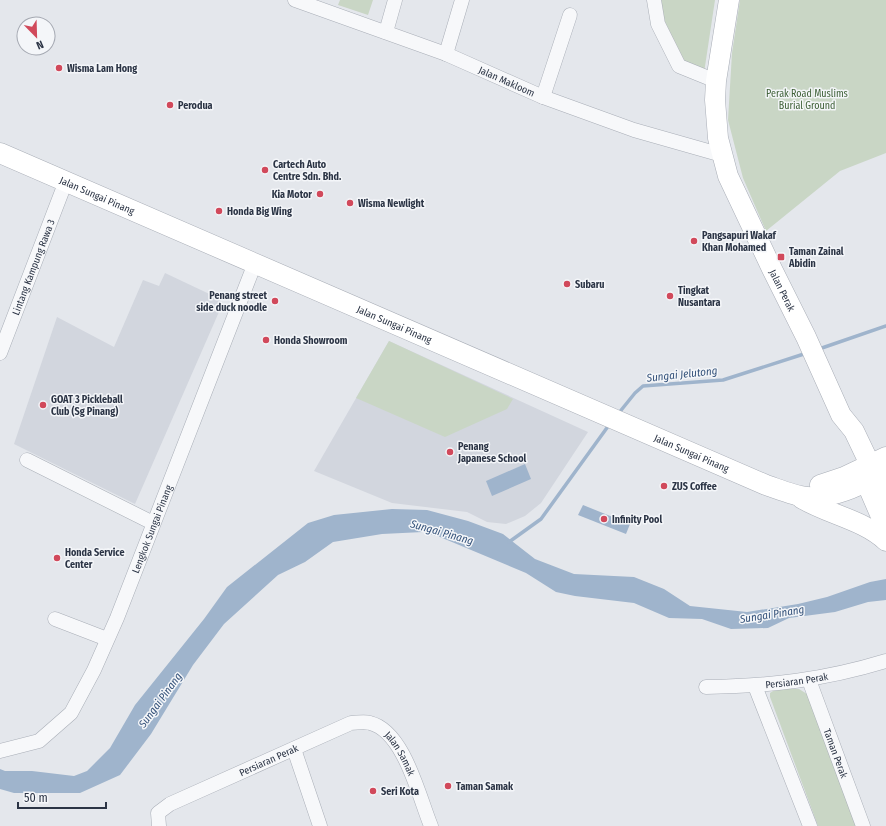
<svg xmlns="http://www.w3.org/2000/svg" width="886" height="826" viewBox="0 0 886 826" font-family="'Fira Sans Condensed',sans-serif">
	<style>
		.built { fill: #d2d6de }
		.green { fill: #c9d6c5 }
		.water { fill: #9fb4cc }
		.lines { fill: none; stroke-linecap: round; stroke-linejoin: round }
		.stream { stroke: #9fb4cc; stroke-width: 3.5 }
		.street-casing { stroke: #a9aeb7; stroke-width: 15 }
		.secondary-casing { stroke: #a9aeb7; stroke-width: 21 }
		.street { stroke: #f7f8fa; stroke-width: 14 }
		.secondary { stroke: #fff; stroke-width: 20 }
		.poi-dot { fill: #d1495b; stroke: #f4f6f9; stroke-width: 1.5 }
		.labels { text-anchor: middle; stroke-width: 3; stroke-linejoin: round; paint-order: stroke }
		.poi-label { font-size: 10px; font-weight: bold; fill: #2b3445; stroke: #f4f6f9; text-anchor: start }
		.street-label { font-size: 10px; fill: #2b3445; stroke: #f4f6f9 }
		.park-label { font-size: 10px; fill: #3f6138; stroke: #f4f6f9 }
		.water-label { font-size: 11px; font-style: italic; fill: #34527a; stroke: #f4f6f9 }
	</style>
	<rect width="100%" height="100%" fill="#e4e7ec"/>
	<g class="built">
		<path d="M165 273 220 299 222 305 135 504 14 444 57 317 114 347 143 280 159 286Z"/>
		<path d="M389 341 588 432 541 503 525 516 506 524 487 522 467 512 392 503 314 471Z"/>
	</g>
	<g class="green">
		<path d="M340 0H373L368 15 338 5Z"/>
		<path d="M657 0H715L704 73 680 64Z"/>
		<path d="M740 0H886V153L840 171 766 231 743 178 728 120 732 53Z"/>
		<path d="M389 341 513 399 507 409 445 437 356 398Z"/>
		<path d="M776 689H799L807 694 856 826H818L770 697V693Z"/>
	</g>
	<g class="water">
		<path d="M525 464 531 479 492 496 486 481Z"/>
		<path d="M583 505 630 524 626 534 578 515Z"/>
		<path d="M392 509 427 510 468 521 503 534 535 559 574 574 634 577 664 589 690 606 747 612 798 604 827 597 870 582 886 579V600L868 602 835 612 789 618 768 628 731 629 702 619 669 618 634 603 575 596 556 592 526 573 440 537 423 532 382 534 333 542 305 562 278 575 224 624 193 665 151 734 120 775 80 793H14L0 789V769L5 771H32L74 776 87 771 110 748 135 705 204 619 227 587 308 523 334 515Z"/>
	</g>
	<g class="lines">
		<g class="stream">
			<path d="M819 349 886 326"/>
			<path d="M618 414 635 393 643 386 723 380 807 353"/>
			<path d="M509 542 541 519 609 425"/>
		</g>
		<g class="street-casing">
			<g id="street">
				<path id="s1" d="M295 0 446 54 543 97 634 130 722 155"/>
				<path d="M654 0 658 24 679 66 716 81"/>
				<path d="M386 32 395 0"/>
				<path d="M446 54 462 0"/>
				<path d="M543 97 570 15"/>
				<path id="s2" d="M0 353 66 181"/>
				<path d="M27 460 153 523"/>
				<path d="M55 619 107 639"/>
				<path id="s3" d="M809 680 863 826"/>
				<path d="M755 686 810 826"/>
				<path id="s4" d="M706 687C770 686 824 680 886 661"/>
				<path d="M294 749 320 826"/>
				<path id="s5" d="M0 751 39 741 71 713 94 670 117 618 255 263"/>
				<path id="s6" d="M159 826 158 813 170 804 351 723C357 723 364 721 370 723 404 731 419 797 431 826"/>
			</g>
		</g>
		<g class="secondary-casing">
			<g id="secondary">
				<path id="s7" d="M729 0 716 81 715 100 718 138 728 176 772 269 806 337 841 415 854 431 886 498"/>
				<path id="s8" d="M0 153 766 485C778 489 795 496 807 497 835 499 862 484 886 472"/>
				<path d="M867 484 886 528"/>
				<path d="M820 485 844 477 886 457"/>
				<path d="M801 498C827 514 864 520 886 541"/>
			</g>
		</g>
		<use href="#street" class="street"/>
		<use href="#secondary" class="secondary"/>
	</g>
	<g class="poi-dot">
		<circle cx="59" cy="68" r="4"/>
		<circle cx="170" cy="105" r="4"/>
		<circle cx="265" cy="170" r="4"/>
		<circle cx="320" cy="194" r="4"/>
		<circle cx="350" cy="203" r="4"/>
		<circle cx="219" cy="211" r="4"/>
		<circle cx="694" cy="241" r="4"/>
		<rect x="777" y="253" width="8" height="8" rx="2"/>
		<circle cx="567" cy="284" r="4"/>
		<circle cx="670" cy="296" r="4"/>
		<circle cx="275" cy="301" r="4"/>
		<circle cx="266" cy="340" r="4"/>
		<circle cx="43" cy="405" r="4"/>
		<circle cx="450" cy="452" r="4"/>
		<circle cx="664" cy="486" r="4"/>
		<circle cx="604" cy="519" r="4"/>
		<circle cx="57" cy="558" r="4"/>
		<circle cx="448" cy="786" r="4"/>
		<circle cx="373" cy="791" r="4"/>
	</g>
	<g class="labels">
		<g class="poi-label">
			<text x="67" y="72">Wisma Lam Hong</text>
			<text x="178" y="109">Perodua</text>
			<text x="273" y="168">Cartech Auto<tspan x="273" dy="12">Centre Sdn. Bhd.</tspan></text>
			<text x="312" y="198" text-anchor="end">Kia Motor</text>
			<text x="358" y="207">Wisma Newlight</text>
			<text x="227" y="215">Honda Big Wing</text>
			<text x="702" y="239">Pangsapuri Wakaf<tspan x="702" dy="12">Khan Mohamed</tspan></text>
			<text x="789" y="255">Taman Zainal<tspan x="789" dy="12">Abidin</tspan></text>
			<text x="575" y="288">Subaru</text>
			<text x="678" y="294">Tingkat<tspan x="678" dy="12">Nusantara</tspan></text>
			<text x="267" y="299" text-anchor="end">Penang street<tspan x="267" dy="12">side duck noodle</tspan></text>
			<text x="274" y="344">Honda Showroom</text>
			<text x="51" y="403">GOAT 3 Pickleball<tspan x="51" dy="12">Club (Sg Pinang)</tspan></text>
			<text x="458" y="450">Penang<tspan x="458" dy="12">Japanese School</tspan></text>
			<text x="672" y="490">ZUS Coffee</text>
			<text x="612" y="523">Infinity Pool</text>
			<text x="65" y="556">Honda Service<tspan x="65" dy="12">Center</tspan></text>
			<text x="456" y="790">Taman Samak</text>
			<text x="381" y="795">Seri Kota</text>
		</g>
		<g class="street-label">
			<text dy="4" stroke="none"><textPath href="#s1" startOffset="227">Jalan Makloom</textPath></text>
			<text dy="4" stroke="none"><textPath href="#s8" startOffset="106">Jalan Sungai Pinang</textPath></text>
			<text dy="4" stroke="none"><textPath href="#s2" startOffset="92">Lintang Kampung Rawa 3</textPath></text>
			<text dy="4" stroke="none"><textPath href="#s7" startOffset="305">Jalan Perak</textPath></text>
			<text dy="4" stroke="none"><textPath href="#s8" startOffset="430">Jalan Sungai Pinang</textPath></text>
			<text dy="4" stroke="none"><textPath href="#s8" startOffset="754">Jalan Sungai Pinang</textPath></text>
			<text dy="4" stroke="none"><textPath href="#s5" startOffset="284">Lengkok Sungai Pinang</textPath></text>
			<text dy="4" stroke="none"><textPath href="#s4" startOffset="91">Persiaran Perak</textPath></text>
			<text dy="4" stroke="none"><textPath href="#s3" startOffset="78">Taman Perak</textPath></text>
			<text dy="4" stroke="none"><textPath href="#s6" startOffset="290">Jalan Samak</textPath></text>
			<text dy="4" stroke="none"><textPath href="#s6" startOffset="136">Persiaran Perak</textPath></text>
		</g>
		<g class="park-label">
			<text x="807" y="97">Perak Road Muslims<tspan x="807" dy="12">Burial Ground</tspan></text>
		</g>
		<g class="water-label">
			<text transform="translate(682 374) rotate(-6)" y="4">Sungai Jelutong</text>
			<text transform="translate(442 532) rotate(16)" y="4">Sungai Pinang</text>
			<text transform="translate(772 614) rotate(-9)" y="4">Sungai Pinang</text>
			<text transform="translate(160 700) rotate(-54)" y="4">Sungai Pinang</text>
		</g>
	</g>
	<g transform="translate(36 36) rotate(157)"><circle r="19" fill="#f4f6f9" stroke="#a4a8b1"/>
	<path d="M0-3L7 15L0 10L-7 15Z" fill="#d1495b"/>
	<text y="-6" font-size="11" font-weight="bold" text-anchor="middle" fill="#2b3445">N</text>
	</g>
	<path d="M18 802v6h88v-6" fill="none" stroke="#2b3445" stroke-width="2"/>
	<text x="24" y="802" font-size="12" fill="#2b3445" stroke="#f4f6f9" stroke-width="3" paint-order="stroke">50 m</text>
</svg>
